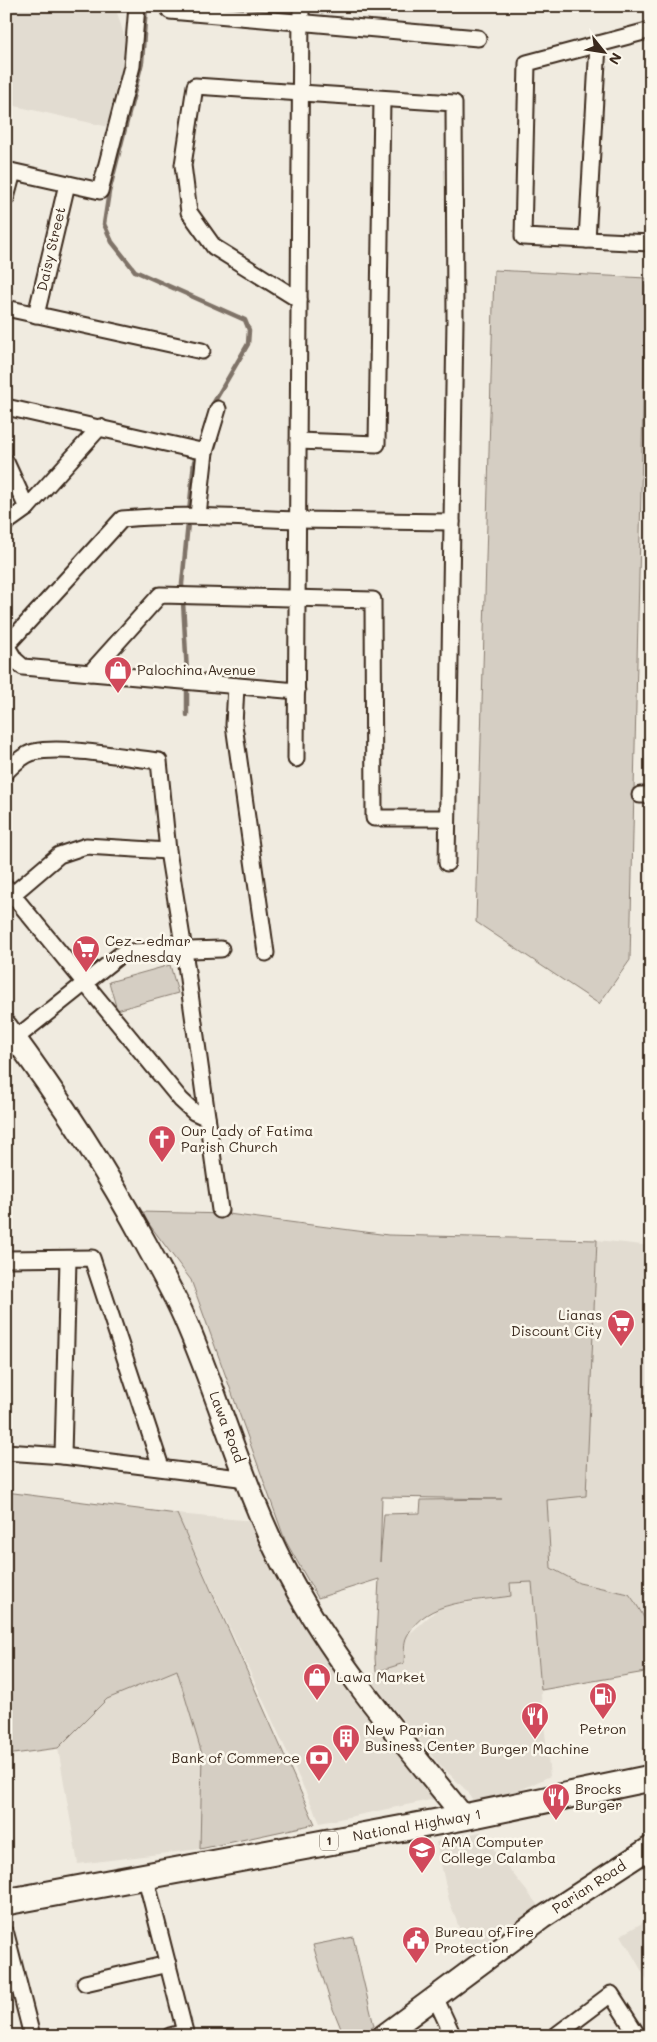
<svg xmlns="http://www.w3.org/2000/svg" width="657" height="2042" viewBox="0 0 657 2042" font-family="Mali,sans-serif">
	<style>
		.built { fill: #e2dcd1 }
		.green { fill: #d5cec3; stroke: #887c70; fill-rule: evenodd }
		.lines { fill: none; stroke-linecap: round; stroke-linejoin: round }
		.stream { stroke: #7f7367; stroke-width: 4.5 }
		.minor-casing { stroke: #3b2a1e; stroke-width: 19 }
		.secondary-casing { stroke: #3b2a1e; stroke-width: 25 }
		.trunk-casing { stroke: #3b2a1e; stroke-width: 29 }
		.minor { stroke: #fbf7ec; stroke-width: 15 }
		.secondary { stroke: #fbf7ec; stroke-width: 21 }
		.trunk { stroke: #fbf7ec; stroke-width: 25 }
		.labels { text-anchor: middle; stroke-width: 5; stroke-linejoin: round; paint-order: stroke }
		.shield { fill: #fbf7ec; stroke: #75685c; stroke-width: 1 }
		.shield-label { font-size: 12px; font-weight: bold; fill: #3b2a1e }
		.street-label { font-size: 14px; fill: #3b2a1e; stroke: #fbf7ec }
		.poi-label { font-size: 14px; fill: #3b2a1e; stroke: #fbf7ec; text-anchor: start }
	</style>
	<rect width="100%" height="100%" fill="#f0ebe0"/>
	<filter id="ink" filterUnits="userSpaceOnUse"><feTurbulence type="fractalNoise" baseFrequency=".02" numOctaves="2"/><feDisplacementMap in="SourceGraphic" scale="10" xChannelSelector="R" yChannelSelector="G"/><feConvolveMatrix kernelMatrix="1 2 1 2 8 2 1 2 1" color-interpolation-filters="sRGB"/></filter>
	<g filter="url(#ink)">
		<g class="built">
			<path d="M6 6H115L125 38 120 81 109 127 6 104Z"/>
			<path d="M597 1240 651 1246V1633L640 1609 629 1594 579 1583 551 1568 546 1499 586 1496V1447Z"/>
			<path d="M177 1514 253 1521 430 1785 435 1799 320 1823Z"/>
			<path d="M510 1582H532L542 1707 550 1776 478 1810 468 1792 438 1763 369 1678 376 1672 404 1663 406 1637 440 1607 510 1596Z"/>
			<path d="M177 1670 202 1754 200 1849 78 1864 58 1748 107 1699Z"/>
			<path d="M480 1832 540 1908 470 1958 449 1900 436 1842Z"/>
			<path d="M651 1918V1987L621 1935Z"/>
		</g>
		<g class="green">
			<path d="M494 270 646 278 630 960 599 1004 476 922Z"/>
			<path d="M170 965 178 993 117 1010 109 982Z"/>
			<path d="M140 1212 228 1214 388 1235 597 1240 586 1496 547 1500 551 1568 579 1583 629 1594C651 1623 651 1636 651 1671L541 1690 532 1582 510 1583 511 1596C474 1602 426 1599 407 1636 403 1643 405 1655 404 1663L376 1672 375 1658 379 1579 318 1598 285 1540 191 1280ZM382 1497 502 1499 421 1500 420 1513 384 1514 380 1562Z"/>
			<path d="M6 1492 177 1514 315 1824 200 1849 202 1754 177 1670 107 1699 58 1748 6 1755Z"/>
			<path d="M353 1937 374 2026 360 2036H344L331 2004 313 1945Z"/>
		</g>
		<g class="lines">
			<path class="stream" d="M146 6 142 62 109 192 104 224 112 242 135 271 245 320 249 330 248 344 213 404 194 462 182 584 187 673V715"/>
			<g class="minor-casing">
				<g id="minor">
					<path d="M170 11 478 38"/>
					<path d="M651 30 527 63 523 237 651 243"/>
					<path d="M6 170 100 191 132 66 137 6"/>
					<path d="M6 198 13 172"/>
					<path d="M587 240 598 44"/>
					<path d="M299 300 214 247 189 212 183 165 195 86 454 103 455 319 447 863"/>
					<path d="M6 308 202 351"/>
					<path d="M36 315 67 184"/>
					<path d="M6 407 205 452"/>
					<path d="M298 441 377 444 382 99"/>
					<path d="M6 462 27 508"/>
					<path d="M198 515 205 452 218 409"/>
					<path d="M6 523 27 508 100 427"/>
					<path d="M6 645 15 660 23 667 297 691"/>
					<path d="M6 646 122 519C181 513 239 518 298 520 349 521 401 521 452 522"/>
					<path d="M90 673 160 595 373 600 374 818H447"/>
					<path d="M236 686 234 725 266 953"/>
					<path d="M296 759 301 6"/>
					<path d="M6 772C14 764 23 755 34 752 63 745 127 758 159 761L168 851 184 950 220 1210"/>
					<path d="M640 795H651"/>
					<path d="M6 887 181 1100 194 1112 207 1118"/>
					<path d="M12 895 59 855 86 846 168 851"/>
					<path d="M6 1046 120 955 128 952 221 949"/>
					<path d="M6 1259 92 1258 161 1467"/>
					<path d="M6 1452 63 1456 247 1479"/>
					<path d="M63 1456 68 1259"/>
					<path d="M145 1875 186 2036"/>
					<path d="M6 1934 32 2036"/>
					<path d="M85 1983 168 1964"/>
					<path d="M435 1997 453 2036"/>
					<path d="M170 2036 185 2032"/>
					<path d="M555 2036 611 1994 638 2036"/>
				</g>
			</g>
			<g class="secondary-casing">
				<g id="secondary">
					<path d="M6 1026C58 1096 105 1167 146 1244 159 1268 173 1292 184 1317 222 1403 245 1496 290 1578 337 1666 402 1740 464 1817"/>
					<path d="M383 2036 542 1918 651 1847"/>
				</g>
			</g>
			<g class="trunk-casing">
				<path id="trunk" d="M6 1902 464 1817 651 1778"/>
			</g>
			<use href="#minor" class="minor"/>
			<use href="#secondary" class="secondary"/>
			<use href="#trunk" class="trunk"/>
		</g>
	</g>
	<defs>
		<g id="shop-pin" transform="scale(1.4375)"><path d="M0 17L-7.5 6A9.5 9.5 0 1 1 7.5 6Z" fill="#d1495b" stroke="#fbf7ec"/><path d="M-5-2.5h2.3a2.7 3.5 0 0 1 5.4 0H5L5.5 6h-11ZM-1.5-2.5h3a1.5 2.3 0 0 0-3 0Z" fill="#fff"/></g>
		<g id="supermarket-pin" transform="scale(1.4375)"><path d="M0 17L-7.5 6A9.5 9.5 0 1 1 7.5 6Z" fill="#d1495b" stroke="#fbf7ec"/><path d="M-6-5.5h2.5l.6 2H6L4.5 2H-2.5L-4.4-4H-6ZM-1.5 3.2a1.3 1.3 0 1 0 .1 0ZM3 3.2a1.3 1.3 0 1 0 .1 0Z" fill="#fff"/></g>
		<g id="church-pin" transform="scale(1.4375)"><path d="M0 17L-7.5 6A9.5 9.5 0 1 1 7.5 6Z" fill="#d1495b" stroke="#fbf7ec"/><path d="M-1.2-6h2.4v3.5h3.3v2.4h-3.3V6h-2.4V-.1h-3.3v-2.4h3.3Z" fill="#fff"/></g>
		<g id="fuel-pin" transform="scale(1.4375)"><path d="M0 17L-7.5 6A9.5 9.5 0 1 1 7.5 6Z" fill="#d1495b" stroke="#fbf7ec"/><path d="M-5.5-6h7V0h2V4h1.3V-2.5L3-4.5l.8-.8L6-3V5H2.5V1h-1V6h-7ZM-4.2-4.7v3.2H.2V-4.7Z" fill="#fff"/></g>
		<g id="restaurant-pin" transform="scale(1.4375)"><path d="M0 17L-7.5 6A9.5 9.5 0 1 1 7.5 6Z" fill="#d1495b" stroke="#fbf7ec"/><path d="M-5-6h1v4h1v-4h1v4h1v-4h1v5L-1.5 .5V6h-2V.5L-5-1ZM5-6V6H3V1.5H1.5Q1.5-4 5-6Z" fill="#fff"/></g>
		<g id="building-pin" transform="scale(1.4375)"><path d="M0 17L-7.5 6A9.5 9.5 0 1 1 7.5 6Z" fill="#d1495b" stroke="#fbf7ec"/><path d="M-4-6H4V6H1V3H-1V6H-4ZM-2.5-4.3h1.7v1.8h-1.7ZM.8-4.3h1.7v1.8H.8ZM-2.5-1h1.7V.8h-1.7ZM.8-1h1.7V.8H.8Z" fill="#fff"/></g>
		<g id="bank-pin" transform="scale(1.4375)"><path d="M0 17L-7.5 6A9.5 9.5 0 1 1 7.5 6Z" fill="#d1495b" stroke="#fbf7ec"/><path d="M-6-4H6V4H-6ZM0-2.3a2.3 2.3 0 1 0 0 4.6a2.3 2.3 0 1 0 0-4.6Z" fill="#fff"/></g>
		<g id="university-pin" transform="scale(1.4375)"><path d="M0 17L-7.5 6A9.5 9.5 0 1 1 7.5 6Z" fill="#d1495b" stroke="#fbf7ec"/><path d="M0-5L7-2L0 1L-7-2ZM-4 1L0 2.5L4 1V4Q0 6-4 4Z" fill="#fff"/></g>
		<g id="civic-pin" transform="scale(1.4375)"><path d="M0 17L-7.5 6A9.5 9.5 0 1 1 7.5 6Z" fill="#d1495b" stroke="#fbf7ec"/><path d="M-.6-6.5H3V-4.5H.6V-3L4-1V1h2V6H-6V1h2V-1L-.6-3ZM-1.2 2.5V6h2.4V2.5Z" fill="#fff"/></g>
	</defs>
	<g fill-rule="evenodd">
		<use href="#shop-pin" x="118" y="670"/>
		<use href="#supermarket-pin" x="86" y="949"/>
		<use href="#church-pin" x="162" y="1139"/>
		<use href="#supermarket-pin" x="621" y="1323"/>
		<use href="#shop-pin" x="317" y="1677"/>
		<use href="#fuel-pin" x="603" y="1696"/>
		<use href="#restaurant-pin" x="535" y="1716"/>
		<use href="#building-pin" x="346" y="1738"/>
		<use href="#bank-pin" x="319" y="1758"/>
		<use href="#restaurant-pin" x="556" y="1797"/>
		<use href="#university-pin" x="422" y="1850"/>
		<use href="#civic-pin" x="416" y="1940"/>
	</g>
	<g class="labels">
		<rect class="shield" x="320" y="1831.5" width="18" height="19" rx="4"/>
		<g class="shield-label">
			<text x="329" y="1845">1</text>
		</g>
		<g class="street-label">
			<text transform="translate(51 249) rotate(-77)" y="5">Daisy Street</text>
			<text transform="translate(227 1427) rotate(69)" y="5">Lawa Road</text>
			<text transform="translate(417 1825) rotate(-10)" y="5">National Highway 1</text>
			<text transform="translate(589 1887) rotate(-33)" y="5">Parian Road</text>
		</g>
		<g class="poi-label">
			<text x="137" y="675">Palochina Avenue</text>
			<text x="105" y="946">Cez - edmar<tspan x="105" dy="16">wednesday</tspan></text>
			<text x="181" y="1136">Our Lady of Fatima<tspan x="181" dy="16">Parish Church</tspan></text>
			<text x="602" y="1320" text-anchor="end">Lianas<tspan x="602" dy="16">Discount City</tspan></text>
			<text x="336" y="1682">Lawa Market</text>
			<text x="603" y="1734" text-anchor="middle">Petron</text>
			<text x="365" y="1735">New Parian<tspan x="365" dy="16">Business Center</tspan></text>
			<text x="535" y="1754" text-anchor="middle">Burger Machine</text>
			<text x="300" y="1763" text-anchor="end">Bank of Commerce</text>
			<text x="575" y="1794">Brocks<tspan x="575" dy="16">Burger</tspan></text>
			<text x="441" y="1847">AMA Computer<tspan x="441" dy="16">College Calamba</tspan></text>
			<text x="435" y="1937">Bureau of Fire<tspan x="435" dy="16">Protection</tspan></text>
		</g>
	</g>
	<rect width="657" height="2042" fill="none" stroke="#fbf7ec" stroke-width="25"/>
	<rect x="12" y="12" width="632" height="2017" fill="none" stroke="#3b2a1e" stroke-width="2" filter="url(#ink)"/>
	<g transform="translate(604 52) rotate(120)" stroke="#fbf7ec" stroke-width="4" paint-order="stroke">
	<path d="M0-4L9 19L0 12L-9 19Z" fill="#3b2a1e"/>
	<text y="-8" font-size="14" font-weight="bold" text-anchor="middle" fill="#3b2a1e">N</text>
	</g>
</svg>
